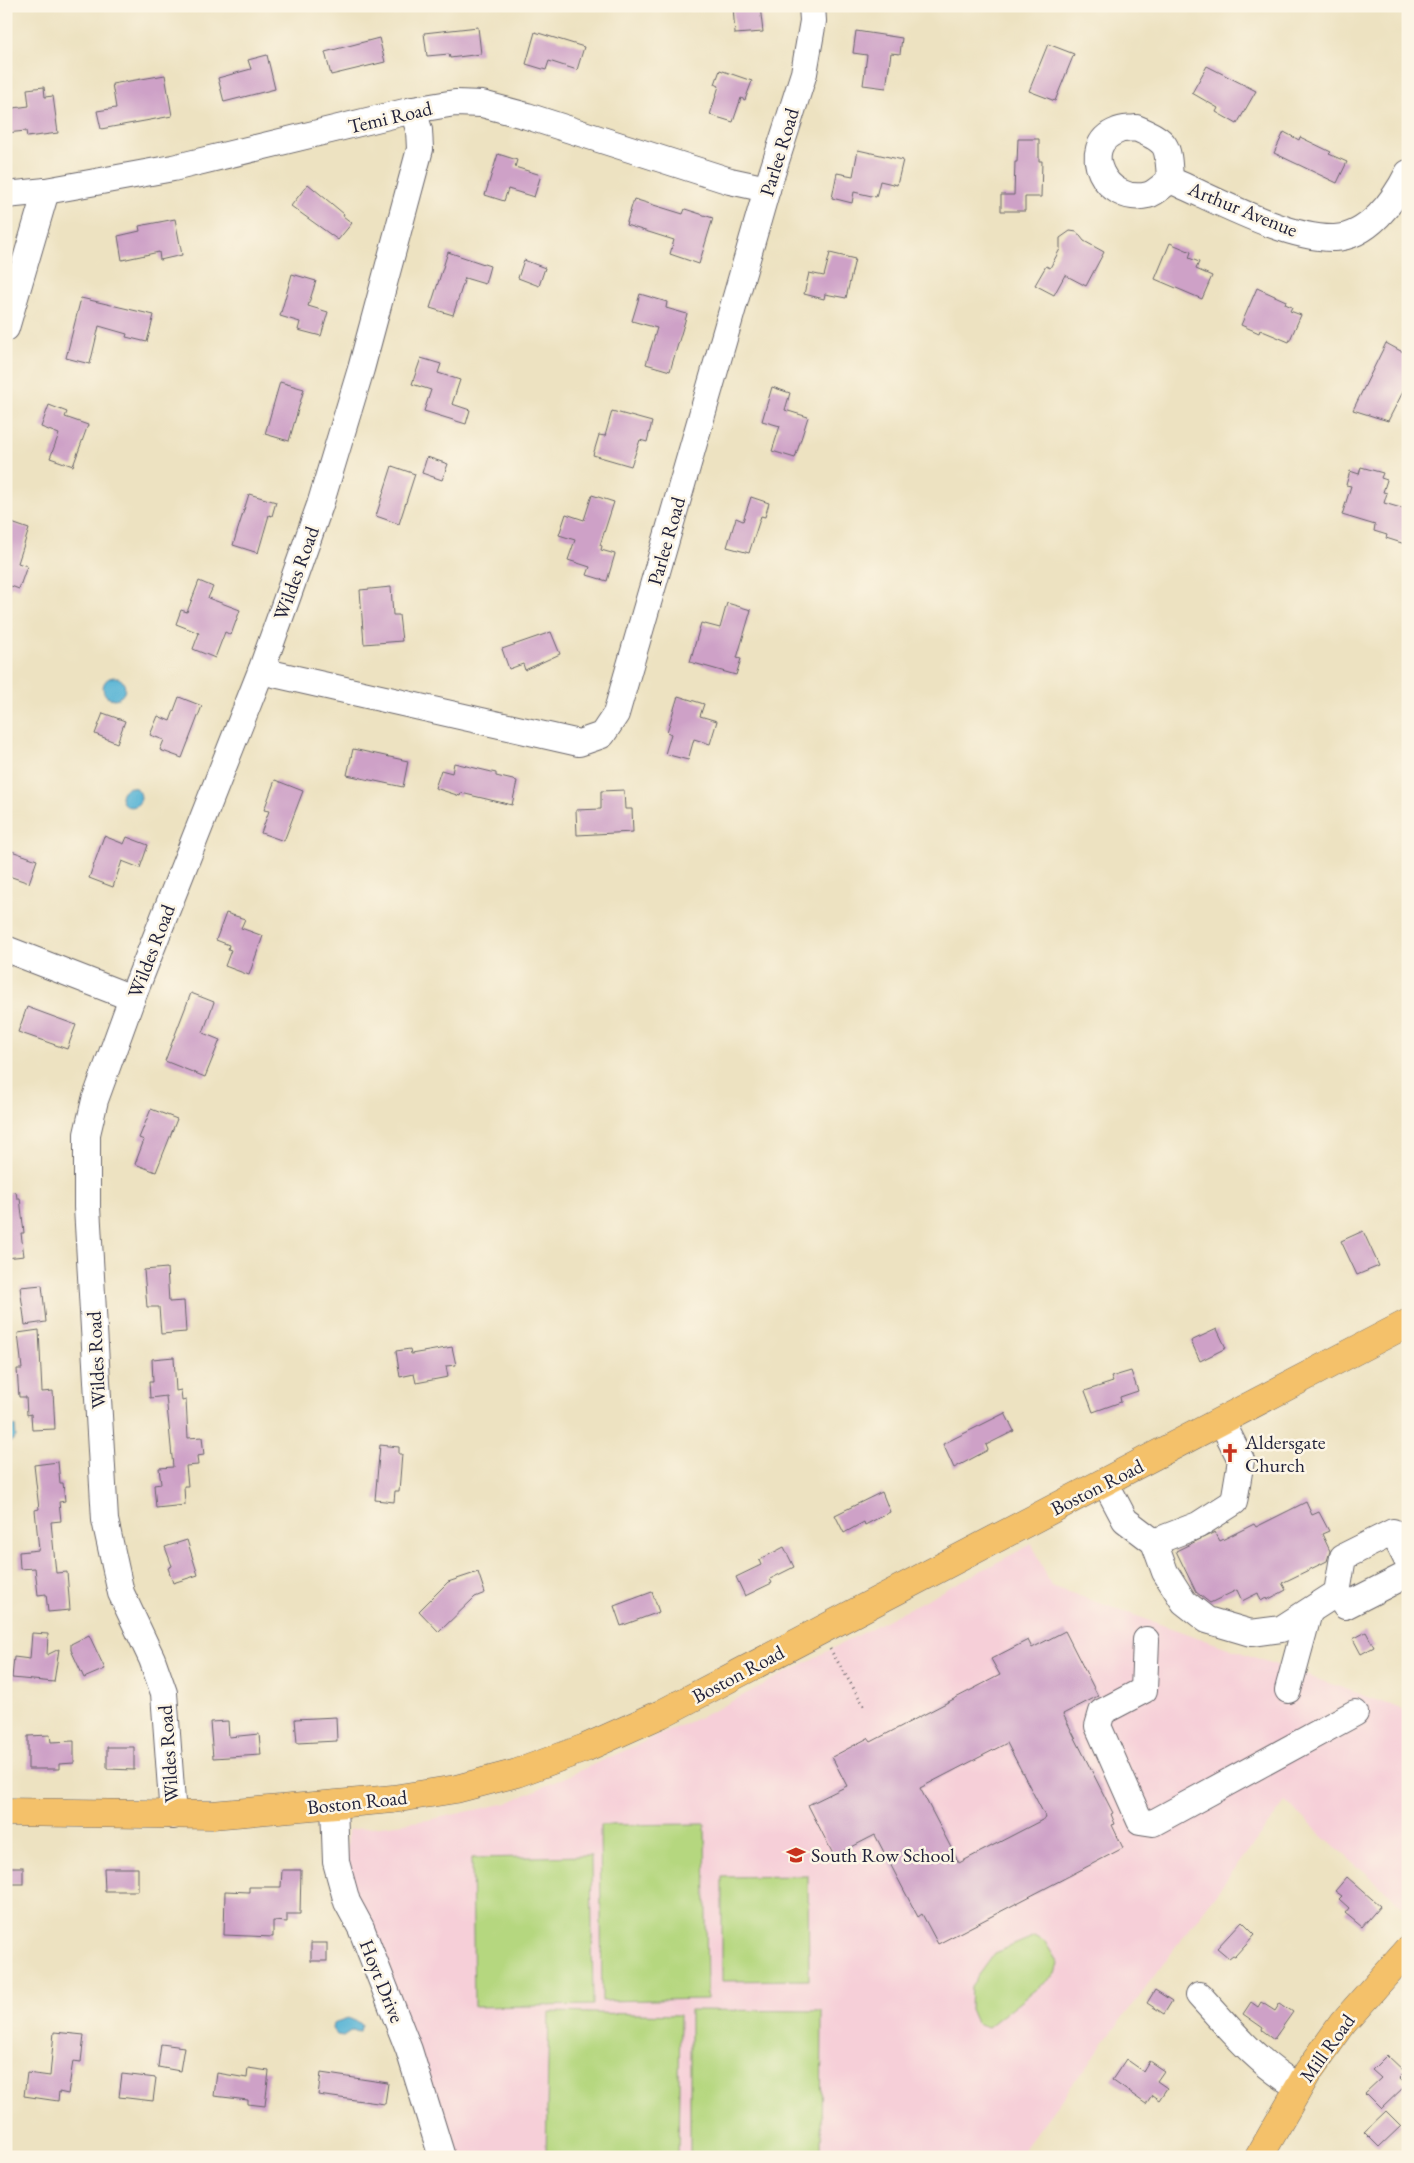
<svg xmlns="http://www.w3.org/2000/svg" width="1414" height="2163" viewBox="0 0 1414 2163" font-family="'EB Garamond',serif">
	<style>
		.built { fill: #f6cfd8 }
		.green { fill: #b5d77f; stroke: #6c7c5d }
		.water { fill: #57b4d5; stroke: #3c6b88 }
		.building { fill: #cea1c7; fill-rule: evenodd }
		.lines { fill: none; stroke-linecap: round; stroke-linejoin: round }
		.minor-casing { stroke: #69656a; stroke-width: 28 }
		.major-casing { stroke: #69656a; stroke-width: 29 }
		.path { stroke: #69656a; stroke-width: 3; stroke-dasharray: 1 4; stroke-linecap: butt }
		.minor { stroke: #fff; stroke-width: 26 }
		.major { stroke: #f4c16b; stroke-width: 28 }
		.labels { text-anchor: middle; stroke-width: 5; stroke-linejoin: round; paint-order: stroke }
		.street-label { font-size: 20px; fill: #22223b; stroke: #fcf5e5 }
		.poi-label { font-size: 20px; fill: #22223b; stroke: #fcf5e5; text-anchor: start }
	</style>
	<rect width="100%" height="100%" fill="#fcf5e5"/>
	<filter id="ink" filterUnits="userSpaceOnUse"><feTurbulence type="fractalNoise" baseFrequency=".02" numOctaves="2"/><feDisplacementMap in="SourceGraphic" scale="10" xChannelSelector="R" yChannelSelector="G"/><feConvolveMatrix kernelMatrix="1 2 1 2 8 2 1 2 1" color-interpolation-filters="sRGB"/></filter>
	<filter id="wash" filterUnits="userSpaceOnUse"><feTurbulence type="fractalNoise" baseFrequency=".0096" numOctaves="4" result="noise"/><feDisplacementMap in="SourceGraphic" scale="20" xChannelSelector="R" yChannelSelector="G"/><feGaussianBlur stdDeviation="1.12" result="paint"/><feColorMatrix in="noise" values="0 0 0 0 0 0 0 0 0 0 0 0 0 0 0 0 0 1.4 0 .05"/><feComposite in="paint" operator="in"/></filter>
	<g filter="url(#wash)">
		<rect width="100%" height="100%" fill="#ede2c1"/>
		<path class="built" d="M1032 1544 1051 1586 1408 1711V1911L1285 1802 1018 2157H449L346 1879 348 1830 428 1820 507 1803 709 1713Z"/>
		<g class="green">
			<path d="M705 1824 707 1999 602 2001 600 1825Z"/>
			<path d="M591 1856 593 2005 474 2007 472 1858Z"/>
			<path d="M808 1876 809 1980 722 1981V1877Z"/>
			<path d="M1035 1936 1045 1942 1058 1963 1055 1974 988 2027 976 2023 970 2009 971 1986 995 1953Z"/>
			<path d="M690 2010 822 2011 821 2157H690Z"/>
			<path d="M549 2012 680 2015 678 2157H546Z"/>
		</g>
		<g class="water">
			<circle cx="114" cy="688" r="11"/>
			<circle cx="131" cy="797" r="10"/>
			<path d="M6 1423 15 1426 16 1437 8 1444 6 1443Z"/>
			<path d="M348 2018 362 2024 360 2031 352 2030 343 2036 337 2035 332 2029 333 2023Z"/>
		</g>
		<g id="blocks">
			<g class="building">
				<path d="M733 6H760L763 32 735 34Z"/>
				<path d="M478 27 481 54 450 58 449 54 427 56 424 33Z"/>
				<path d="M856 31 902 38 900 54 891 53 886 88 863 85 867 55 853 53Z"/>
				<path d="M535 32 584 47 577 70 549 61 546 70 526 64Z"/>
				<path d="M379 38 385 62 331 75 325 52Z"/>
				<path d="M1048 44 1074 54 1055 101 1029 91Z"/>
				<path d="M267 55 275 89 224 102 218 78 251 69 248 60Z"/>
				<path d="M1207 66 1256 91 1237 124 1216 112 1218 108 1192 93Z"/>
				<path d="M720 70 752 81 745 100 741 98 733 122 710 115 719 86 715 84Z"/>
				<path d="M165 75 172 116 101 129 97 111 116 108 112 84Z"/>
				<path d="M44 87 45 97 53 96 58 133 27 137 26 131 6 133V109L29 106 27 89Z"/>
				<path d="M1284 132 1299 140 1300 137 1331 152 1329 154 1347 162 1337 183 1274 153Z"/>
				<path d="M1018 139H1039V161H1042L1041 197H1025V211H1001V195H1014L1015 162H1017Z"/>
				<path d="M858 150 903 160 897 185 880 181 876 197 854 192 852 203 832 198 837 173 853 176Z"/>
				<path d="M498 154 517 160 515 167 541 175 534 197 508 189 504 201 485 195Z"/>
				<path d="M308 184 344 214 343 216 352 223 338 240 291 206Z"/>
				<path d="M634 199 683 214 685 209 713 218 699 264 670 254 674 240 626 225Z"/>
				<path d="M175 219 182 255 160 260 159 252 122 260 118 236 140 231 139 226Z"/>
				<path d="M1070 231 1077 232 1084 241 1104 252 1086 286 1065 275 1054 295 1035 285 1046 266 1050 268 1060 249V238Z"/>
				<path d="M1170 243 1191 252 1189 258 1199 262 1196 269 1212 276 1202 299 1155 279Z"/>
				<path d="M448 252 490 266 485 284 465 278 453 315 430 308Z"/>
				<path d="M830 253 855 259 846 298 825 294 824 299 804 294 809 273 824 276Z"/>
				<path d="M524 260 545 268 539 286 518 278Z"/>
				<path d="M292 274 316 281 308 306 328 312 321 336 298 330 300 322 280 316Z"/>
				<path d="M1257 288 1286 301 1285 304 1292 307 1290 311 1301 315 1289 342 1260 330 1259 333 1241 325Z"/>
				<path d="M640 294 667 302 666 308 687 314 670 371 646 364 657 328 632 321Z"/>
				<path d="M81 298 154 315 147 342 126 337 127 334 99 326 90 364 66 358Z"/>
				<path d="M1386 343 1408 355V382L1388 421 1353 410Z"/>
				<path d="M421 358 441 364 438 373 460 380 452 404 470 410 466 424 424 411 431 390 412 384Z"/>
				<path d="M280 382 304 389 289 441 265 434Z"/>
				<path d="M772 387 790 393 785 410 808 417 795 458 772 451 780 426 762 421Z"/>
				<path d="M49 405 67 412 65 417 88 425 73 466 50 458 59 434 41 427Z"/>
				<path d="M612 411 652 422 647 442 640 440 631 466 593 455 599 435 605 436Z"/>
				<path d="M427 457 448 464 442 480 422 473Z"/>
				<path d="M392 466 415 474 399 524 376 516Z"/>
				<path d="M1361 467 1383 473 1381 478 1387 480 1383 492 1387 493 1384 503 1408 510V545L1386 538 1387 535 1374 531 1375 525 1342 515 1351 486 1346 485 1350 471 1359 474Z"/>
				<path d="M249 494 276 502 272 516 269 515 258 553 233 545Z"/>
				<path d="M592 495 614 502 600 545 602 546 601 550 615 554 607 581 587 575 590 567 568 560 575 540 559 535 566 514 584 520Z"/>
				<path d="M751 497 769 503 765 517 761 516 749 553 727 547 736 518 743 521Z"/>
				<path d="M6 521 29 529 18 563 27 566 19 589 11 586 9 590H6Z"/>
				<path d="M199 581 213 587 208 598 240 610 231 635 225 632 215 658 193 649 199 633 176 624 181 610 187 612Z"/>
				<path d="M391 587 393 615H399L402 641 364 644 360 590Z"/>
				<path d="M727 603 751 610 737 658 741 659 736 675 690 662 701 623 720 628Z"/>
				<path d="M551 632 560 654 525 670 523 664 509 669 502 649Z"/>
				<path d="M678 696 704 704 700 716 717 721 710 744 694 739 688 760 665 754 671 734 667 732Z"/>
				<path d="M179 697 202 706 182 758 160 750 164 740 150 735 158 716 170 721Z"/>
				<path d="M103 713 125 721 117 743 95 734Z"/>
				<path d="M353 749 408 761 403 787 347 775Z"/>
				<path d="M454 763 496 773V776L517 781 512 805 461 793 460 796 435 788 441 770 452 773Z"/>
				<path d="M275 780 303 791 284 841 261 833 269 811 264 810Z"/>
				<path d="M624 790 625 809H632L633 832 577 835 576 810 601 809V791Z"/>
				<path d="M104 836 124 844 127 837 148 845 140 868 122 861 113 887 89 878Z"/>
				<path d="M6 849 37 860 29 883 6 875Z"/>
				<path d="M226 913 245 919 241 928 263 936 249 975 225 966 231 950 228 949 229 945 216 940Z"/>
				<path d="M191 993 214 1002 203 1033 220 1040 205 1077 165 1061Z"/>
				<path d="M27 1007 76 1025 67 1049 18 1032Z"/>
				<path d="M151 1109 177 1119 156 1172 135 1164 144 1140 139 1138Z"/>
				<path d="M16 1192 17 1198H20L24 1233H21L24 1256 6 1258V1193Z"/>
				<path d="M1363 1231 1379 1266 1357 1275 1341 1241Z"/>
				<path d="M167 1268 169 1302 184 1301 186 1332 161 1334 159 1307H147L144 1270Z"/>
				<path d="M42 1285 46 1322 25 1325 20 1287Z"/>
				<path d="M1217 1329 1226 1348 1200 1361 1191 1341Z"/>
				<path d="M39 1330 42 1392 53 1391 55 1429 32 1430 31 1414 27 1415 26 1397H19L17 1369H22L18 1333Z"/>
				<path d="M452 1347 456 1365 446 1366 448 1377 416 1383 414 1374 400 1377 396 1351 410 1349 411 1354Z"/>
				<path d="M174 1357 176 1391 181 1390 182 1401 186 1400 188 1438 202 1437 204 1455 197 1456 198 1465 186 1466 188 1486H184L185 1505 156 1508 154 1485 161 1484 159 1468 173 1467 166 1396 150 1398 149 1382H153L152 1359Z"/>
				<path d="M1131 1371 1138 1391 1120 1397 1121 1402 1093 1412 1085 1391 1113 1382 1111 1377Z"/>
				<path d="M1005 1413 1014 1431 986 1445 988 1450 954 1468 943 1444Z"/>
				<path d="M380 1445 399 1447V1454H402L399 1491H395L394 1502 375 1500Z"/>
				<path d="M58 1462 60 1483H63L65 1501 59 1502 61 1521 51 1522 56 1573 67 1572 70 1610 48 1612 46 1594 38 1595 35 1568 20 1569 19 1552 39 1550 35 1510 39 1509 34 1465Z"/>
				<path d="M882 1492 890 1512 865 1525 864 1522 844 1533 835 1515Z"/>
				<path d="M1306 1502 1312 1515 1319 1512 1329 1531 1322 1534 1330 1551 1327 1561 1282 1583 1286 1590 1267 1600 1266 1598 1261 1601 1258 1593 1242 1601 1237 1590 1210 1603 1196 1592 1176 1551 1215 1532 1220 1541 1254 1524 1256 1527Z"/>
				<path d="M187 1540 198 1575 173 1583 168 1568 172 1566 165 1547Z"/>
				<path d="M784 1547 794 1567 770 1579 772 1583 745 1596 736 1577 761 1565 759 1560Z"/>
				<path d="M478 1572 485 1593 475 1597 439 1632 419 1611 448 1582Z"/>
				<path d="M652 1592 659 1612 621 1626 614 1606Z"/>
				<path d="M1065 1631 1098 1696 1063 1714 1113 1813 1111 1814 1115 1824 1112 1825 1123 1848 938 1944 922 1914 918 1917 875 1835 834 1856 808 1805 847 1786 832 1757 868 1738 871 1742 1000 1675 991 1659 1028 1640 1032 1648ZM1007 1743 1046 1818 959 1863 920 1788Z"/>
				<path d="M1366 1632 1374 1647 1361 1654 1353 1639Z"/>
				<path d="M32 1633 48 1634 47 1655 59 1649 54 1682 12 1678 14 1657 30 1659Z"/>
				<path d="M89 1635 105 1669 84 1678 71 1650V1644Z"/>
				<path d="M336 1717 337 1741 297 1743 295 1719Z"/>
				<path d="M228 1721 229 1737 259 1734 261 1755 213 1758 210 1722Z"/>
				<path d="M50 1735 51 1742 74 1741V1763L59 1764V1769H28V1736Z"/>
				<path d="M107 1747H134V1770L107 1769Z"/>
				<rect x="6" y="1867" width="17" height="17"/>
				<path d="M104 1868H138V1891H105Z"/>
				<path d="M282 1870H301L300 1914H287V1922L273 1921V1937L224 1935 225 1891 249 1892V1887H281Z"/>
				<path d="M1347 1877 1380 1906 1362 1927 1345 1913 1349 1908 1339 1899 1342 1896 1335 1891Z"/>
				<path d="M1242 1921 1255 1934 1235 1956 1233 1955 1229 1958 1217 1948Z"/>
				<rect x="311" y="1943" width="16" height="18"/>
				<path d="M1155 1990 1172 2001 1164 2014 1147 2003Z"/>
				<path d="M1251 2002 1258 2007 1261 2002 1275 2011 1280 2003 1293 2012 1274 2039 1262 2030 1263 2028 1243 2014Z"/>
				<path d="M54 2032 84 2035 81 2062 73 2061 68 2094 59 2092 58 2101 24 2096 27 2073 50 2076Z"/>
				<path d="M161 2044 184 2047 180 2071 158 2067Z"/>
				<path d="M1387 2055 1405 2072 1399 2078 1406 2085 1381 2109 1365 2093 1381 2078 1372 2070Z"/>
				<path d="M1126 2059 1143 2071 1149 2061 1164 2071 1157 2081 1167 2088 1159 2100 1152 2095 1146 2104 1112 2080Z"/>
				<path d="M248 2068 269 2071 265 2106 248 2104V2100L214 2096 217 2073 247 2078Z"/>
				<path d="M321 2073 388 2083 385 2104 318 2095Z"/>
				<path d="M122 2074 156 2078 153 2101 119 2097Z"/>
				<path d="M1386 2111 1401 2126 1379 2147 1364 2132Z"/>
			</g>
		</g>
	</g>
	<g filter="url(#ink)">
		<use href="#blocks" fill-opacity="0" stroke="#69656a" stroke-width="1"/>
		<g class="lines">
			<g class="minor-casing">
				<g id="minor">
					<path d="M1136 128C1169 142 1168 145 1170 180 1164 184 1156 193 1148 195 1105 206 1077 146 1117 131 1122 128 1130 129 1136 128Z"/>
					<path d="M1170 180C1215 199 1286 239 1334 238 1368 237 1394 201 1408 173"/>
					<path d="M6 195 46 191 173 168 413 110 455 103 482 104 527 116 730 181 767 189"/>
					<path d="M6 328 46 191"/>
					<path d="M261 671 579 743 602 735 616 714 767 189 804 73 813 21 812 6"/>
					<path d="M6 949 132 998"/>
					<path d="M1105 1482 1125 1520 1154 1542 1198 1525 1234 1502 1241 1460 1222 1422"/>
					<path d="M1154 1542 1165 1572 1184 1602 1207 1620 1251 1633 1281 1629 1337 1593"/>
					<path d="M1408 1562 1393 1532 1343 1557 1337 1593 1345 1606 1408 1574"/>
					<path d="M1146 1640 1144 1690 1102 1712 1098 1726 1140 1821 1153 1823 1355 1713"/>
					<path d="M1288 1690 1309 1612"/>
					<path d="M334 1805 336 1862 347 1902 361 1928 409 2050 442 2157"/>
					<path d="M173 1816 164 1693 152 1659 121 1593 105 1520 87 1207V1134L95 1100 132 998 261 671 320 505 361 369 420 149 419 130 413 110"/>
					<path d="M1199 1995C1230 2029 1258 2064 1299 2087"/>
				</g>
			</g>
			<g class="major-casing">
				<g id="major">
					<path d="M6 1812 212 1815 393 1799 456 1789 517 1773 585 1748 661 1714 1408 1323"/>
					<path d="M1259 2157 1308 2072 1343 2023 1408 1949"/>
				</g>
			</g>
			<path class="path" d="M830 1649 866 1709"/>
			<use href="#minor" class="minor"/>
			<use href="#major" class="major"/>
		</g>
	</g>
	<defs>
		<g id="church-bare" transform="scale(1.5)"><path d="M-1.2-6h2.4v3.5h3.3v2.4h-3.3V6h-2.4V-.1h-3.3v-2.4h3.3Z" fill="#c8321e" stroke="#fcf5e5" stroke-width="2.5" paint-order="stroke"/></g>
		<g id="school-bare" transform="scale(1.5)"><path d="M0-5L7-2L0 1L-7-2ZM-4 1L0 2.5L4 1V4Q0 6-4 4Z" fill="#c8321e" stroke="#fcf5e5" stroke-width="2.5" paint-order="stroke"/></g>
	</defs>
	<g fill-rule="evenodd">
		<use href="#church-bare" x="1230" y="1453"/>
		<use href="#school-bare" x="796" y="1855"/>
	</g>
	<g class="labels">
		<g class="street-label">
			<text transform="translate(390 117) rotate(-13)" y="7">Temi Road</text>
			<text transform="translate(779 152) rotate(-73)" y="7">Parlee Road</text>
			<text transform="translate(1243 209) rotate(22)" y="7">Arthur Avenue</text>
			<text transform="translate(666 541) rotate(-74)" y="7">Parlee Road</text>
			<text transform="translate(296 573) rotate(-70)" y="7">Wildes Road</text>
			<text transform="translate(151 951) rotate(-69)" y="7">Wildes Road</text>
			<text transform="translate(96 1360) rotate(-93)" y="7">Wildes Road</text>
			<text transform="translate(1097 1487) rotate(-27)" y="7">Boston Road</text>
			<text transform="translate(738 1674) rotate(-28)" y="7">Boston Road</text>
			<text transform="translate(168 1754) rotate(-94)" y="7">Wildes Road</text>
			<text transform="translate(357 1802) rotate(-6)" y="7">Boston Road</text>
			<text transform="translate(382 1981) rotate(68)" y="7">Hoyt Drive</text>
			<text transform="translate(1327 2048) rotate(-54)" y="7">Mill Road</text>
		</g>
		<g class="poi-label">
			<text x="1245" y="1449">Aldersgate<tspan x="1245" dy="23">Church</tspan></text>
			<text x="811" y="1862">South Row School</text>
		</g>
	</g>
	<rect width="1414" height="2163" fill="none" stroke="#fcf5e5" stroke-width="25"/>
</svg>
